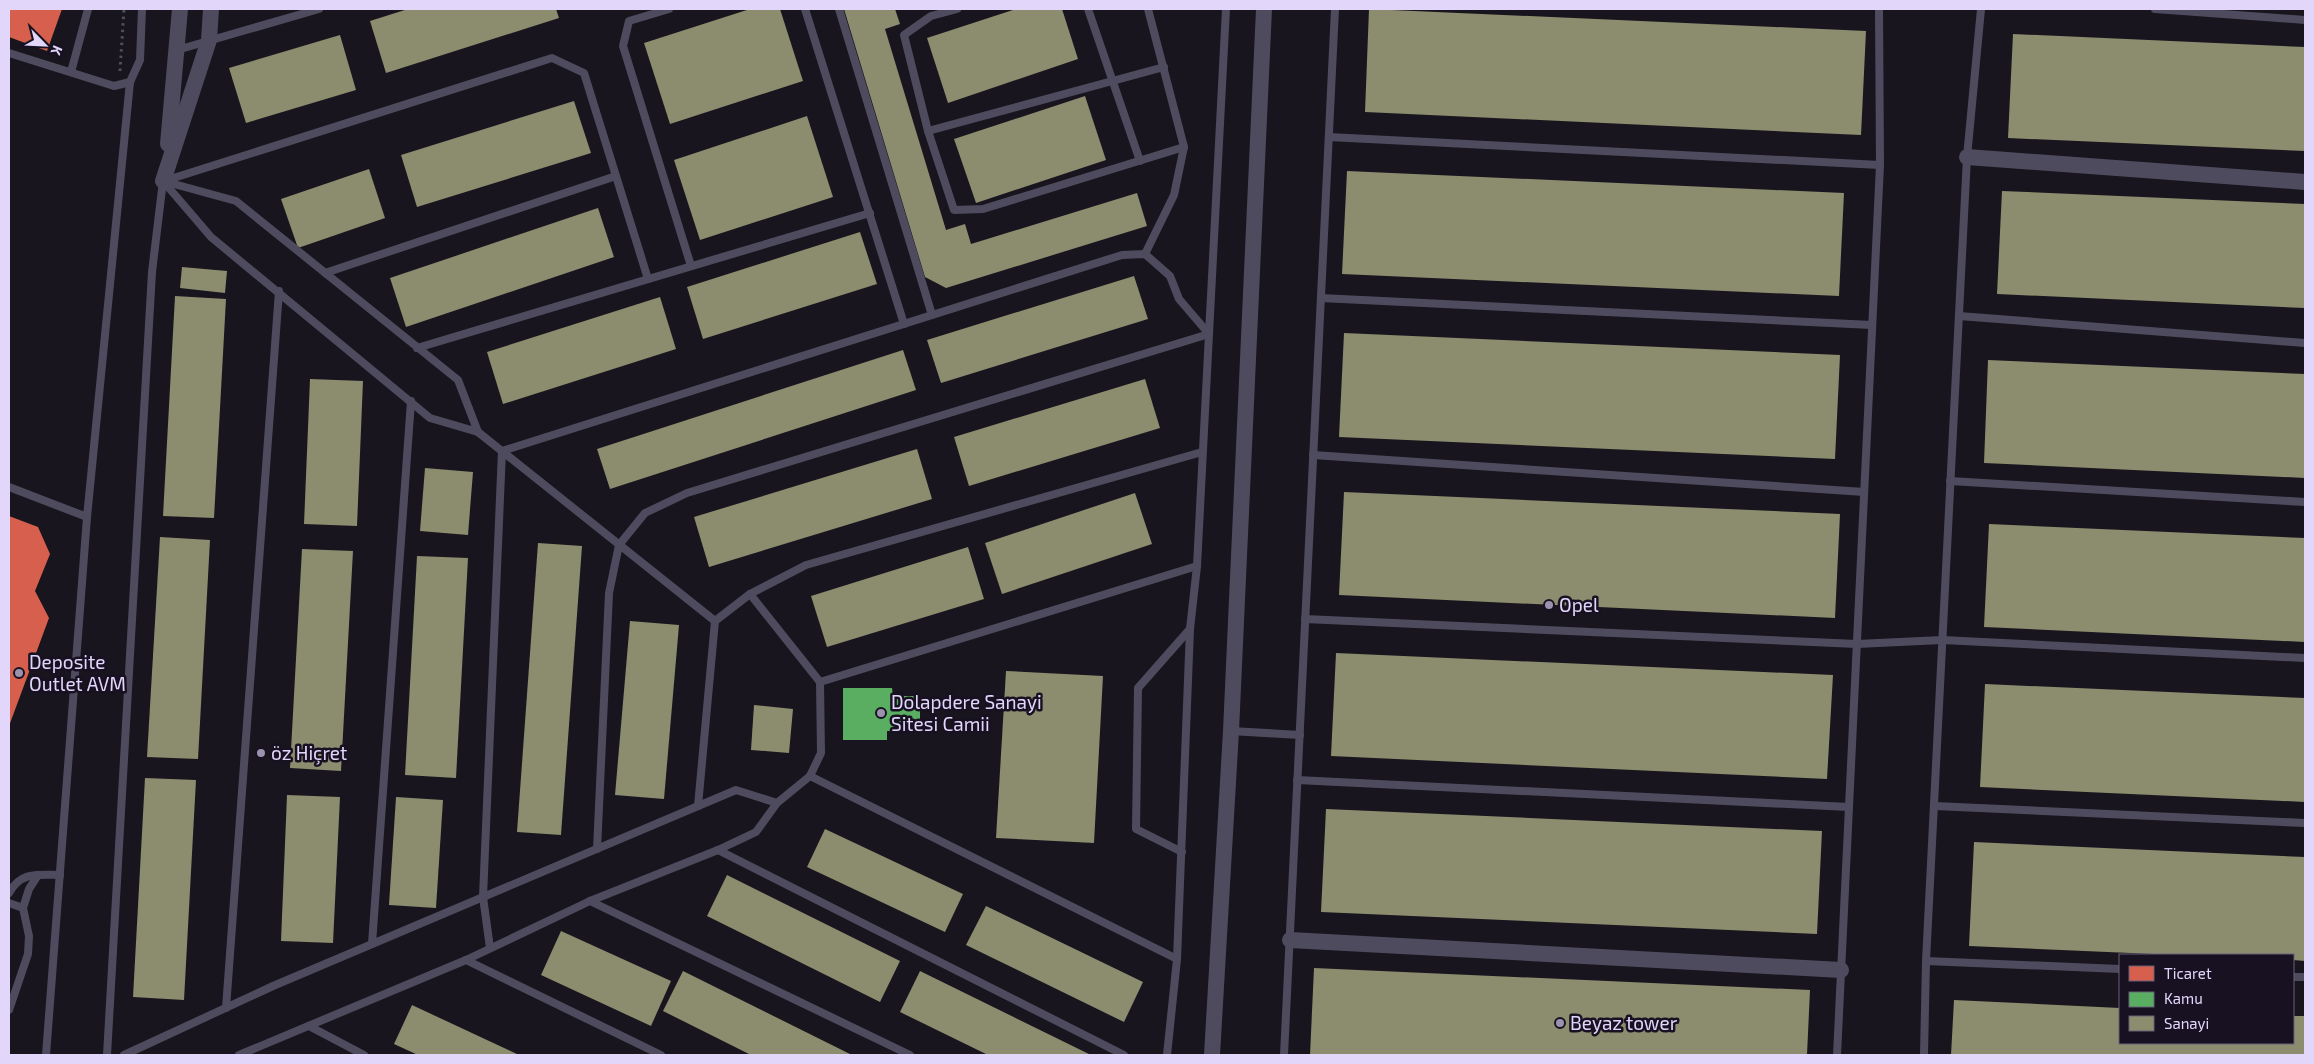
<svg xmlns="http://www.w3.org/2000/svg" width="2314" height="1064" viewBox="0 0 2314 1064" font-family="'Exo 2',sans-serif">
	<style>
		.shops { fill: #d6604d }
		.public { fill: #5aae61 }
		.industry { fill: #8c8c6e }
		.lines { fill: none; stroke-linecap: round; stroke-linejoin: round }
		.path { stroke: #4b515f; stroke-width: 3; stroke-dasharray: 2.5 4; stroke-linecap: butt }
		.service { stroke: #4f4b5e; stroke-width: 8 }
		.minor { stroke: #4f4b5e; stroke-width: 16 }
		.poi-dot { fill: #9b92ae; stroke: #171122; stroke-width: 2 }
		.labels { text-anchor: middle; stroke-width: 5; stroke-linejoin: round; paint-order: stroke }
		.poi-label { font-size: 19px; fill: #e2d6fb; stroke: #171122; text-anchor: start }
	</style>
	<rect width="100%" height="100%" fill="#18151e"/>
	<g class="shops">
		<path d="M9 9H62L47 51 9 37Z"/>
		<path d="M9 516 38 527 50 554 35 591 49 618 9 726Z"/>
	</g>
	<path class="public" d="M843 688H892L893 696H920V731H887V740H843Z"/>
	<g class="industry">
		<path d="M408 9H556L559 18 386 73 370 21Z"/>
		<path d="M750 9H780L803 81 670 124 644 43Z"/>
		<path d="M844 9H895L900 24 885 29 946 230 965 224 971 244 1137 193 1147 226 946 288 925 277Z"/>
		<path d="M1016 9H1062L1078 59 948 103 927 38Z"/>
		<path d="M1369 9 1866 31 1861 135 1365 112Z"/>
		<path d="M2013 34 2305 47V151L2008 138Z"/>
		<path d="M340 35 356 90 246 123 229 68Z"/>
		<path d="M1085 96 1106 160 976 203 954 139Z"/>
		<path d="M574 101 591 153 417 207 401 155Z"/>
		<path d="M807 116 833 197 700 240 674 160Z"/>
		<path d="M369 169 385 218 298 248 281 199Z"/>
		<path d="M1347 171 1844 193 1839 296 1342 274Z"/>
		<path d="M2002 191 2305 204V308L1997 294Z"/>
		<path d="M598 208 614 257 406 327 390 278Z"/>
		<path d="M860 232 877 284 703 339 687 287Z"/>
		<path d="M182 267 227 271 225 293 180 288Z"/>
		<path d="M1134 276 1148 319 941 383 927 340Z"/>
		<path d="M175 296 226 299 214 518 163 516Z"/>
		<path d="M660 297 676 349 503 404 487 352Z"/>
		<path d="M1344 333 1840 355 1835 459 1339 437Z"/>
		<path d="M903 350 916 390 610 489 597 449Z"/>
		<path d="M1988 360 2305 374V478L1984 463Z"/>
		<path d="M310 379 363 381 357 526 304 524Z"/>
		<path d="M1145 379 1160 428 969 486 954 437Z"/>
		<path d="M917 449 932 499 709 567 694 517Z"/>
		<path d="M425 468 473 472 468 535 420 531Z"/>
		<path d="M1344 492 1840 514 1835 618 1339 595Z"/>
		<path d="M1135 493 1152 544 1002 594 985 543Z"/>
		<path d="M1989 524 2305 538V642L1984 627Z"/>
		<path d="M160 537 210 540 198 759 147 757Z"/>
		<path d="M538 543 582 546 561 835 517 832Z"/>
		<path d="M968 547 984 599 827 647 811 596Z"/>
		<path d="M302 549 353 551 341 771 290 768Z"/>
		<path d="M417 556 468 558 456 778 405 775Z"/>
		<path d="M630 621 679 625 664 799 615 795Z"/>
		<path d="M1336 653 1833 675 1827 779 1331 756Z"/>
		<path d="M1006 671 1103 676 1094 843 996 838Z"/>
		<path d="M1985 684 2305 698V802L1980 787Z"/>
		<path d="M754 705 793 709 789 753 751 750Z"/>
		<path d="M145 778 196 780 184 1000 133 997Z"/>
		<path d="M287 795 340 797 333 943 281 941Z"/>
		<path d="M396 797 443 800 436 908 389 905Z"/>
		<path d="M1326 809 1822 831 1817 934 1321 912Z"/>
		<path d="M825 829 963 894 945 932 807 867Z"/>
		<path d="M1974 842 2305 857V961L2293 960V955H2177L1969 946Z"/>
		<path d="M727 875 900 961 880 1002 707 916Z"/>
		<path d="M986 906 1143 982 1124 1022 966 945Z"/>
		<path d="M561 931 671 981 651 1026 541 975Z"/>
		<path d="M1314 968 1810 990 1807 1055H1310Z"/>
		<path d="M683 971 852 1055H751L663 1011Z"/>
		<path d="M920 971 1091 1055H988L900 1012Z"/>
		<path d="M1954 1000 2120 1008V1043H2293V1016H2305V1055H1951Z"/>
		<path d="M412 1005 519 1055H418L394 1044Z"/>
	</g>
	<g class="lines">
		<path class="path" d="M120 71 124 9"/>
		<g class="service">
			<path d="M669 9 629 21 623 46 691 266"/>
			<path d="M805 9 904 324"/>
			<path d="M839 9 932 315"/>
			<path d="M957 9 931 16 904 35 928 131 954 210 983 209 1184 147"/>
			<path d="M1088 9 1140 161"/>
			<path d="M2155 9 2305 20"/>
			<path d="M177 50 319 9"/>
			<path d="M9 53 114 86 130 82"/>
			<path d="M71 72 88 9"/>
			<path d="M928 131 1164 67"/>
			<path d="M1329 137 1880 165"/>
			<path d="M163 181 211 237 430 418 478 432 715 621"/>
			<path d="M163 181 236 201 458 380 478 432"/>
			<path d="M164 181 552 58 584 73 648 279"/>
			<path d="M1145 254 1174 195 1184 147 1148 9"/>
			<path d="M325 273 616 176"/>
			<path d="M1321 298 1872 325"/>
			<path d="M1959 316 2305 343"/>
			<path d="M417 348 870 213"/>
			<path d="M1313 455 1864 492"/>
			<path d="M1950 481 2305 502"/>
			<path d="M9 487 87 517"/>
			<path d="M1305 619 1857 644 1942 640 2305 658"/>
			<path d="M820 682 1197 566"/>
			<path d="M1231 731 1300 735"/>
			<path d="M810 776 1177 959"/>
			<path d="M1297 780 1849 807"/>
			<path d="M698 806 715 621 750 594 806 565 1202 452"/>
			<path d="M1935 806 2305 823"/>
			<path d="M597 849 609 593 619 545 645 513 687 493 1209 334 1226 9"/>
			<path d="M718 850 1124 1055"/>
			<path d="M1182 852 1136 829 1138 688 1190 629"/>
			<path d="M9 893C21 871 38 875 60 875"/>
			<path d="M590 901 910 1055"/>
			<path d="M9 903 23 908"/>
			<path d="M372 944 411 401"/>
			<path d="M490 948 483 897 502 451 1122 255 1145 254 1170 276 1179 299 1209 334 1197 566 1190 629 1177 959 1167 1055"/>
			<path d="M466 960 661 1055"/>
			<path d="M1926 961 2120 969"/>
			<path d="M2293 977H2305"/>
			<path d="M226 1008 279 291"/>
			<path d="M9 1010 28 954 29 936 23 908 29 889 38 875"/>
			<path d="M309 1026 364 1055"/>
			<path d="M46 1055 87 517 130 82 140 60 142 9"/>
			<path d="M107 1055 152 272 163 181"/>
			<path d="M124 1055 273 986 736 790 777 803"/>
			<path d="M239 1055 466 960 590 901 718 850 756 832 777 803 810 776 821 753 820 682 750 594"/>
			<path d="M1284 1055 1335 9"/>
			<path d="M1837 1055 1880 165 1879 9"/>
			<path d="M1924 1055 1926 961 1967 157 1981 9"/>
		</g>
		<g class="minor">
			<path d="M168 144 180 9"/>
			<path d="M1967 157 2305 182"/>
			<path d="M163 181 209 40 211 9"/>
			<path d="M1290 940 1841 970"/>
			<path d="M1212 1055 1231 731 1264 9"/>
		</g>
	</g>
	<g class="poi-dot">
		<circle cx="1549" cy="605" r="5"/>
		<circle cx="19" cy="673" r="5"/>
		<circle cx="881" cy="713" r="5"/>
		<circle cx="261" cy="753" r="5"/>
		<circle cx="1560" cy="1023" r="5"/>
	</g>
	<g class="labels">
		<g class="poi-label">
			<text x="1559" y="612">Opel</text>
			<text x="29" y="669">Deposite<tspan x="29" dy="22">Outlet AVM</tspan></text>
			<text x="891" y="709">Dolapdere Sanayi<tspan x="891" dy="22">Sitesi Camii</tspan></text>
			<text x="271" y="760">öz Hiçret</text>
			<text x="1570" y="1030">Beyaz tower</text>
		</g>
	</g>
	<rect width="2314" height="1064" fill="none" stroke="#e2d6fb" stroke-width="20"/>
	<rect x="2119" y="954" width="175" height="90" fill="#171122" stroke="#686079"/>
	<rect x="2129" y="966" width="25" height="15" fill="#d6604d" stroke="#686079"/>
	<text x="2164" y="979" font-size="15" fill="#e2d6fb">Ticaret</text>
	<rect x="2129" y="992" width="25" height="15" fill="#5aae61" stroke="#686079"/>
	<text x="2164" y="1004" font-size="15" fill="#e2d6fb">Kamu</text>
	<rect x="2129" y="1016" width="25" height="15" fill="#8c8c6e" stroke="#686079"/>
	<text x="2164" y="1029" font-size="15" fill="#e2d6fb">Sanayi</text>
	<g transform="translate(45 45) rotate(114)" stroke="#171122" stroke-width="4" paint-order="stroke">
	<path d="M0-4L9 19L0 12L-9 19Z" fill="#e2d6fb"/>
	<text y="-8" font-size="14" font-weight="bold" text-anchor="middle" fill="#e2d6fb">K</text>
	</g>
</svg>
